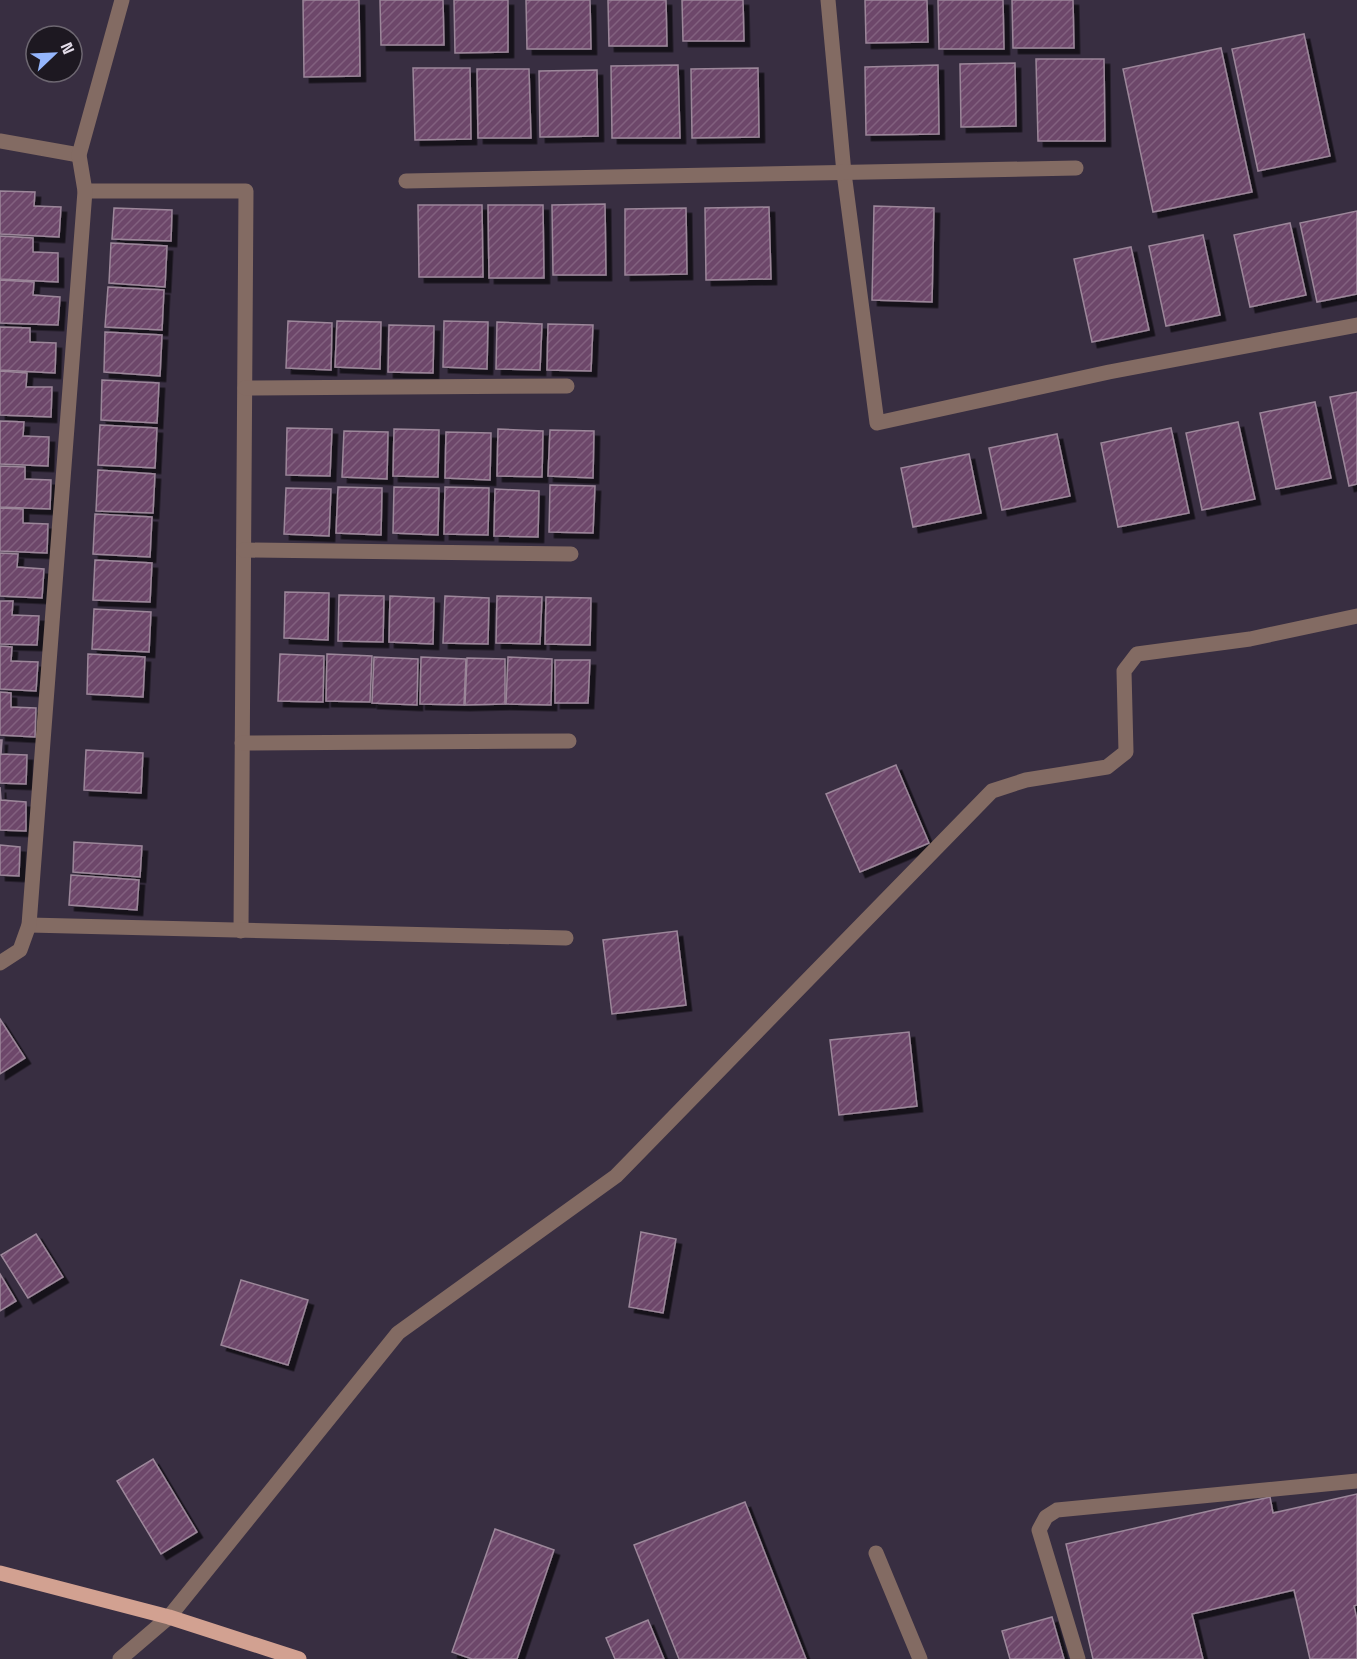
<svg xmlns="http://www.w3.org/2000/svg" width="1357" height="1659" viewBox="0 0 1357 1659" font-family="'Space Grotesk',sans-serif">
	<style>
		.building { fill: url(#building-hatch); stroke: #9c879a; stroke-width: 1.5; filter: url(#shadow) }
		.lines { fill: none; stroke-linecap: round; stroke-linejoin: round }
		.minor { stroke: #836b63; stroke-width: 15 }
		.major { stroke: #d2a191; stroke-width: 15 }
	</style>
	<defs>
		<pattern id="building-hatch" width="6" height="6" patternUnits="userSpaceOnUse" patternTransform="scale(1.5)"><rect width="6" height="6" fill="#6d476a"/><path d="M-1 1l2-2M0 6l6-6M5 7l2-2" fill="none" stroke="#82617f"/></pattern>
		<filter id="shadow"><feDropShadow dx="5.5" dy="5.5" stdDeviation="0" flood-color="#0009"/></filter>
	</defs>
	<rect width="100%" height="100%" fill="#382e41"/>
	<g class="building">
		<path d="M303 0H359L360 76 304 77Z"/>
		<path d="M380 0H443L444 45H381Z"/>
		<path d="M454 0H508V52L455 53Z"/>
		<path d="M526 0H590L591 49H527Z"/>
		<path d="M608 0H666L667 46H609Z"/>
		<path d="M682 0H743L744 41H683Z"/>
		<path d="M865 0H927L928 42 866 43Z"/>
		<path d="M938 0H1003L1004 49H939Z"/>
		<path d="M1012 0H1073L1074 48H1013Z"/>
		<path d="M1304 34 1330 156 1258 171 1232 49Z"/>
		<path d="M1221 48 1252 192 1153 212 1123 69Z"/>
		<path d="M1036 59H1104L1105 141H1038Z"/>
		<path d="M1015 63 1016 126 961 127 960 64Z"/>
		<path d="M678 65 680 138H612L611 66Z"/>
		<path d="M938 65 939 134 866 135 865 67Z"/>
		<path d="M413 68H470L471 139 415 140Z"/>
		<path d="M758 68 759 137 692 138 691 69Z"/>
		<path d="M477 69H529L531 138H478Z"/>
		<path d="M597 70 598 136 540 137 539 71Z"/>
		<path d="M0 191 35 192 34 206 61 207 59 237 0 234Z"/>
		<path d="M605 204 606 275H553L552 205Z"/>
		<path d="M418 205H482L483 277H419Z"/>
		<path d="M488 205H543L544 278H489Z"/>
		<path d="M874 206 934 208 932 302 872 300Z"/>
		<path d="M769 207 771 279 706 280 705 208Z"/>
		<path d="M114 208 172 210 171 241 112 239Z"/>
		<path d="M686 208 687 274 625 275V209Z"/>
		<path d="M1357 211V294L1317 302 1300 223Z"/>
		<path d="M1290 223 1306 295 1250 307 1234 235Z"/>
		<path d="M1203 235 1220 315 1166 326 1149 246Z"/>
		<path d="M0 236 33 238V252L58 253V282L0 279Z"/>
		<path d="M111 243 167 246 165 287 109 283Z"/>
		<path d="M1131 247 1149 330 1092 342 1074 259Z"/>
		<path d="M0 280 34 282 33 295 60 297 58 325 0 323Z"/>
		<path d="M108 287 164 290 162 330 105 327Z"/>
		<path d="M288 321 332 323 331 370 286 368Z"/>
		<path d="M337 321 381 322 380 369 335 367Z"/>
		<path d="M444 321 488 322 487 369 443 367Z"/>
		<path d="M497 322 542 324 540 370 496 369Z"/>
		<path d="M548 324 593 325 591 371 547 370Z"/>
		<path d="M389 325 434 326 433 373 388 372Z"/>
		<path d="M0 327 30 328V342L56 343 55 373 0 370Z"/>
		<path d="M105 332 162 335 160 376 104 372Z"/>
		<path d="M0 371 27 373 26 387H52L51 417 0 415Z"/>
		<path d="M102 380 159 383 157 423 101 420Z"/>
		<path d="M1357 392V484L1349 486 1330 397Z"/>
		<path d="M1315 402 1331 478 1276 489 1260 413Z"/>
		<path d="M0 421 24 422 23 436 49 437 48 466 0 464Z"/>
		<path d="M1238 422 1255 499 1202 510 1186 433Z"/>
		<path d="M100 425 157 428 155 468 98 465Z"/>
		<path d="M287 428 332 429 330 476 286 475Z"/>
		<path d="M1171 428 1189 513 1118 527 1101 443Z"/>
		<path d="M394 429 439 430 438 477 393 476Z"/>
		<path d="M498 429 543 431 542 477 497 476Z"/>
		<path d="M550 430 594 431 593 478 548 476Z"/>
		<path d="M344 431 388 432 387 479 342 477Z"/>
		<path d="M446 432 491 433 490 480 445 478Z"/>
		<path d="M1057 434 1070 496 1002 510 989 448Z"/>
		<path d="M969 454 981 513 913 527 901 468Z"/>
		<path d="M0 466 25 467V479L51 480 50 509 0 507Z"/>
		<path d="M98 470 155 474 153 513 96 511Z"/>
		<path d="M550 485 595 486 593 533 549 532Z"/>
		<path d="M338 487 382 488 381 535 336 533Z"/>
		<path d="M394 487 439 488 438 535 393 533Z"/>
		<path d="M445 487 489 488 488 535 444 534Z"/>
		<path d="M286 488 331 489 329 536 284 534Z"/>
		<path d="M495 489 539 491 538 537 494 536Z"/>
		<path d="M0 508 23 509V523L48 524 47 553 0 551Z"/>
		<path d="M95 514 152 517 150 557 93 554Z"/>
		<path d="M0 553 18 554 17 567 44 569 42 598 0 596Z"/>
		<path d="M95 560 152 563 150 602 93 600Z"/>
		<path d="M285 592 329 593 328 640 284 638Z"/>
		<path d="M339 595 384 596 383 642 338 641Z"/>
		<path d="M390 596 434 598 433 644 389 642Z"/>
		<path d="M445 596 489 598 488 644 443 643Z"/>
		<path d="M497 596 542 597 540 644 496 643Z"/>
		<path d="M546 597 591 598 590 645 545 644Z"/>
		<path d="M0 601H13L12 615 39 616 37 645 0 644Z"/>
		<path d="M94 609 151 612 149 652 92 649Z"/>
		<path d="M0 646 12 647 11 661 38 662 36 691 0 689Z"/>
		<path d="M88 654 145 657 143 697 87 694Z"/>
		<path d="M280 654 324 656 323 702 278 701Z"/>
		<path d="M327 654 372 656 370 702 326 701Z"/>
		<path d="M374 657 418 659 417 705 372 703Z"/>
		<path d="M421 657 466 659 464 705 420 704Z"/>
		<path d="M508 657 552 659 551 705 506 704Z"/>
		<path d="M467 658 505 659V704L465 705Z"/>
		<path d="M555 660H590L588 703H555Z"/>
		<path d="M0 692 11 693V707L36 708 35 737 0 735Z"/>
		<path d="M0 740H2L1 754 27 755 26 784 0 783Z"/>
		<path d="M86 750 143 753 141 793 84 790Z"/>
		<path d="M896 765 929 843 860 872 826 794Z"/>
		<path d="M0 787 1 800 26 802V831L0 830Z"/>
		<path d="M74 842 142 846 140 877 73 872Z"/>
		<path d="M0 845 20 847 19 876 0 875Z"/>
		<path d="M71 875 139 880 137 910 69 905Z"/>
		<path d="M677 931 686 1005 612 1014 603 940Z"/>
		<path d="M0 1019 25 1058 0 1074Z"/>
		<path d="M909 1032 917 1106 839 1115 830 1040Z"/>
		<path d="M641 1232 676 1239 663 1313 629 1307Z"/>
		<path d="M36 1234 63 1277 28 1298 1 1255Z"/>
		<path d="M0 1274 16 1301 0 1311Z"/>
		<path d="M241 1280 308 1300 288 1365 221 1345Z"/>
		<path d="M153 1459 197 1532 161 1554 117 1481Z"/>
		<path d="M1357 1494V1605L1354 1606 1357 1619V1659H1310L1294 1590 1192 1614 1203 1659H1093L1066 1544 1270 1497 1273 1513Z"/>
		<path d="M745 1502 806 1659H679L634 1545Z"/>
		<path d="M495 1529 554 1550 517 1659H472L452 1652Z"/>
		<path d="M1052 1617 1064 1659H1010L1002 1631Z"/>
		<path d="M648 1620 664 1659H615L606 1638Z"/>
	</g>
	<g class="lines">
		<g class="minor">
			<path d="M828 0 844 173 877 423 1109 372 1357 325"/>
			<path d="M0 141 79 155"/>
			<path d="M406 181 1076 168"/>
			<path d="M85 191H246L241 931"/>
			<path d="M245 388 567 386"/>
			<path d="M244 550 571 554"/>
			<path d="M242 743 569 741"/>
			<path d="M29 925 566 938"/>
			<path d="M0 963 20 950 29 925 85 191 79 155 122 0"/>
			<path d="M876 1553 920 1659"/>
			<path d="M120 1659 169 1617 398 1333 616 1176 992 791 1026 780 1107 767 1126 752 1124 671 1137 654 1250 639 1357 616"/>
			<path d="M1078 1659 1039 1530 1046 1517 1057 1510 1357 1481"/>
		</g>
		<path class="major" d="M0 1573 169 1617 299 1659"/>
	</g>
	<g transform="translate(54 54) rotate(67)"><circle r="28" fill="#1d1821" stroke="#6d6771" stroke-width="1.5"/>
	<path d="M0-4.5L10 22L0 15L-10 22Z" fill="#95b6fd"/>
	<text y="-9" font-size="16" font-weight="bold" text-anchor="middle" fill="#e4ddea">N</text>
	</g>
</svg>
